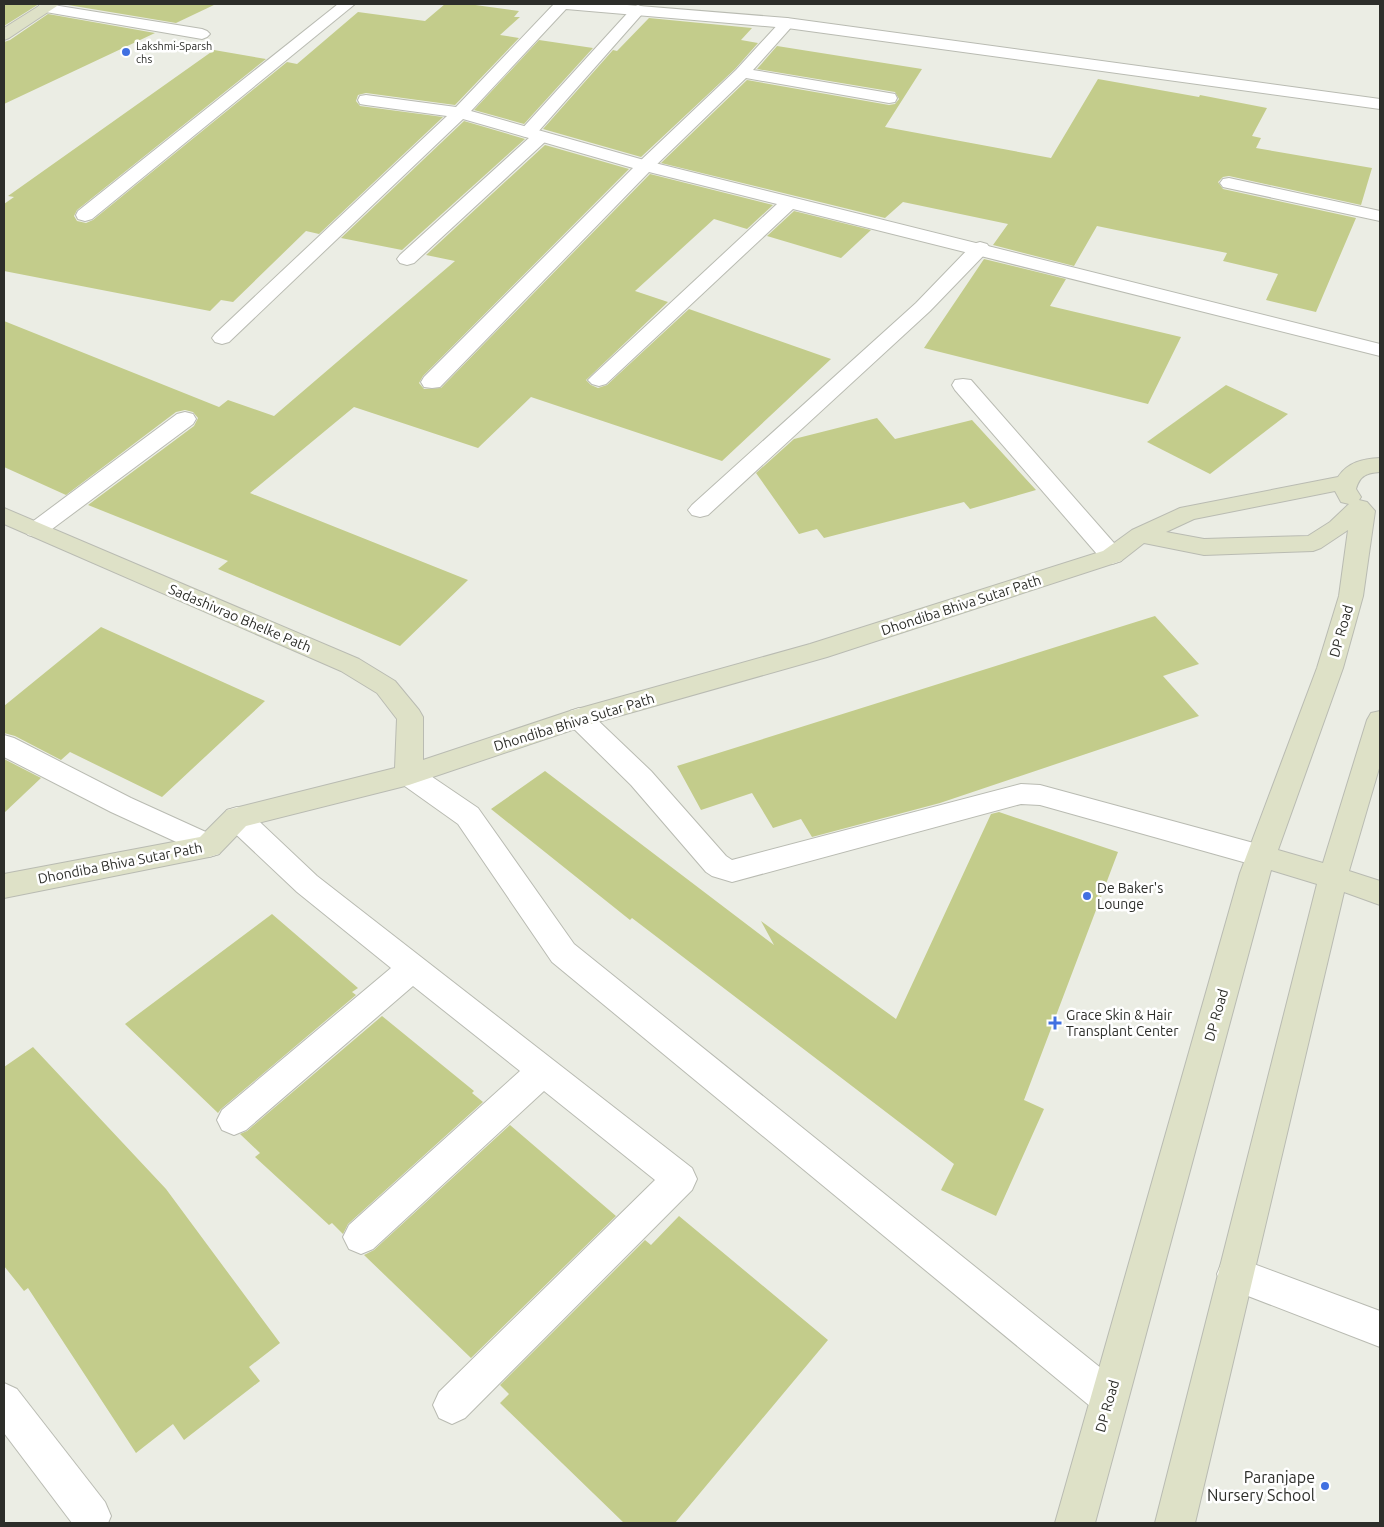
<svg xmlns="http://www.w3.org/2000/svg" width="1384" height="1527" viewBox="0 0 1384 1527" font-family="Ubuntu,sans-serif">
	<style>
		.building { fill: #c3cc8b }
		.lines { fill: none; stroke-linecap: round; stroke-linejoin: round }
		.lane-casing { stroke: #b9bbb2; stroke-width: 2 }
		.street-casing { stroke: #b9bbb2; stroke-width: 2 }
		.secondary-casing { stroke: #b9bbb2; stroke-width: 2 }
		.lane { fill: #fff; fill-rule: evenodd }
		.street { fill: #fff; fill-rule: evenodd }
		.secondary { fill: #dee1c7; fill-rule: evenodd }
		.poi-dot { fill: #4170e1; stroke: #fff; stroke-width: 2 }
		.labels { text-anchor: middle; stroke-width: 5; stroke-linejoin: round; paint-order: stroke }
		.far-poi-label { font-size: 11px; fill: #2d2e2a; stroke: #fff; text-anchor: start }
		.street-label { font-size: 14px; fill: #2d2e2a; stroke: #fff }
		.poi-label { font-size: 14px; fill: #2d2e2a; stroke: #fff; text-anchor: start }
		.near-poi-label { font-size: 16px; fill: #2d2e2a; stroke: #fff; text-anchor: end }
	</style>
	<rect width="100%" height="100%" fill="#ebede4"/>
	<g class="building">
		<path d="M4 4H39L4 26Z"/>
		<path d="M62 4H216L176 23Z"/>
		<path d="M445 4H468L519 11 514 17H520L500 35 519 38 455 105 366 93 358 95 356 101 360 106 443 117 319 234 306 231 233 302 221 300 210 311 4 271V204L14 197 8 196 214 50 266 59 77 210 74 216 77 221 86 223 93 220 287 62 297 64 358 12 425 21Z"/>
		<path d="M48 14 155 33 4 104V42L10 40Z"/>
		<path d="M649 18 752 28 741 40 758 43 735 69 641 157 543 129 613 50 617 51Z"/>
		<path d="M539 40 593 48 524 124 474 110Z"/>
		<path d="M777 46 922 69 885 127 1051 158 1098 79 1199 97 1200 95 1267 108 1252 136 1261 138 1256 148 1372 168 1361 205 1229 176 1223 177 1218 182 1223 189 1356 218 1316 312 1266 300 1278 274 1223 261 1227 253 1097 226 1074 266 993 245 1008 224 903 202 885 218 661 163 747 80 889 105 895 104 899 99 895 92 757 69Z"/>
		<path d="M464 121 525 139 402 250 341 238Z"/>
		<path d="M545 145 629 169 423 376 419 383 424 389 441 388 650 174 773 205 747 229 714 219 635 291 668 302 586 380 591 385 598 388 607 385 689 309 831 359 722 461 531 397 478 448 354 407 250 493 468 580 400 646 218 569 228 561 88 505 194 426 198 418 193 412 185 410 176 412 66 495 4 467V321L219 407 228 400 274 416 455 261 426 255Z"/>
		<path d="M794 211 871 230 841 258 767 236Z"/>
		<path d="M984 259 1066 279 1050 306 1181 337 1148 404 924 348Z"/>
		<path d="M1226 385 1288 414 1210 474 1147 442Z"/>
		<path d="M877 418 895 439 972 420 1036 490 970 509 964 502 824 538 817 529 799 534 756 473 794 439Z"/>
		<path d="M1155 616 1199 664 1163 676 1199 716 940 803 812 837 801 819 773 828 752 793 701 810 677 766Z"/>
		<path d="M101 627 265 701 162 797 70 752 61 760 15 736 4 733V706Z"/>
		<path d="M4 759 41 778 4 813Z"/>
		<path d="M545 771 774 945 761 921 896 1019 991 814 999 812 1118 852 1024 1100 1044 1109 996 1216 941 1190 954 1164 632 918 630 920 491 809Z"/>
		<path d="M272 914 358 988 352 992 356 995 221 1109 218 1113 125 1024Z"/>
		<path d="M382 1016 474 1091 472 1093 483 1102 348 1224 343 1234 332 1223 329 1225 255 1157 260 1153 240 1134 247 1131Z"/>
		<path d="M33 1047 166 1189 280 1343 249 1367 260 1381 184 1440 173 1424 136 1453 28 1288 24 1291 4 1266V1067Z"/>
		<path d="M510 1125 616 1216 471 1358 364 1255 374 1250Z"/>
		<path d="M679 1216 828 1340 675 1523H624L500 1403 509 1394 500 1385 645 1240 651 1245Z"/>
	</g>
	<g class="lines">
		<g class="lane-casing">
			<g id="lane">
				<path d="M47 4 202 29 207 31 210 34 207 37 202 39 40 11 37 8 40 5Z"/>
				<path d="M638 5 643 7 646 10 643 13 537 133H546L549 137 546 141 414 263 407 265 400 263 397 259 400 255 530 137 522 136 519 132 633 7Z"/>
				<path d="M787 18 792 20 795 23 753 70 889 93 895 94 897 98 895 102 889 103 746 78 651 170 645 171 639 170 636 166 639 162 736 70 782 20Z"/>
				<path d="M980 242 987 244 990 248 987 252 930 311 708 515 700 517 692 515 688 510 692 505 916 303 973 244Z"/>
				<path d="M185 412 193 414 196 419 193 424 44 535 36 537 28 535 24 530 28 525 177 414Z"/>
				<path d="M4 735 14 738 131 798 219 838 223 846 219 854 209 857 111 812 4 757Z"/>
				<path d="M409 765 419 768 478 808 574 944 1122 1385 1128 1398 1122 1411 1109 1417 1096 1411 552 962 458 824 399 782 395 775 399 768Z"/>
				<path d="M1235 1257 1380 1311V1347L1222 1286 1217 1274 1222 1262Z"/>
			</g>
		</g>
		<g class="street-casing">
			<g id="street">
				<path d="M338 4H355L92 219 85 221 78 219 76 215 78 211Z"/>
				<path d="M554 4H615L787 18 1380 99V109L787 28 566 9 471 111 651 162 1380 344V356L793 209 606 384 599 386 592 384 588 380 592 376 777 204 649 172 440 387 432 388 424 387 421 382 424 377 633 168 463 119 229 342 222 344 215 342 212 338 215 334 447 116 366 105 360 104 358 100 360 96 366 95 456 107Z"/>
				<path d="M1229 178 1380 211V221L1223 187 1220 183 1223 179Z"/>
				<path d="M963 379 971 380 1121 551 1124 556 1121 561 1112 564 1103 561 955 390 952 385 955 380Z"/>
				<path d="M579 708 588 711 651 771 726 856 732 860 1021 784 1040 785 1261 845 1271 848 1276 856 1271 864 1261 867 1040 805 1021 804 732 882 712 876 706 872 631 785 570 725 566 718 570 711Z"/>
				<path d="M237 807 247 810 317 876 692 1168 697 1179 692 1190 465 1418 452 1424 439 1418 433 1405 439 1392 655 1180 544 1091 373 1249 361 1254 349 1249 343 1237 349 1225 520 1071 413 986 246 1130 234 1135 222 1130 217 1120 222 1110 391 968 297 892 227 826 223 818 227 810Z"/>
				<path d="M4 1383 17 1389 105 1502 111 1516 108 1523H72L4 1433Z"/>
			</g>
		</g>
		<g class="secondary-casing">
			<g id="secondary">
				<path d="M42 4H60L9 38 4 40V28Z"/>
				<path d="M1380 458V472C1367 473 1360 475 1356 489L1361 497 1359 500 1367 502 1375 511 1363 596 1343 668 1278 850 1323 863 1367 720 1371 713 1380 711V765L1349 871 1380 881V905L1344 892 1195 1523H1155L1317 884 1271 870 1095 1523H1055L1240 873 1317 668 1339 596 1348 530 1321 548 1313 551 1204 555 1144 543 1121 561 827 657 587 725 409 785 246 826 219 854 209 857 4 898V874L200 837 227 810 395 768 397 719 377 693 341 671 4 524V508L359 659 395 681 419 710 423 717V760L570 711 810 644 1103 551 1132 530 1180 508 1338 477C1348 462 1363 459 1380 458ZM1335 491 1341 502 1349 504 1330 522 1308 536 1204 539 1166 532 1194 519Z"/>
			</g>
		</g>
		<use href="#lane" class="lane"/>
		<use href="#street" class="street"/>
		<use href="#secondary" class="secondary"/>
	</g>
	<g class="poi-dot">
		<circle cx="126" cy="52" r="5"/>
		<circle cx="1087" cy="896" r="5"/>
		<path d="M1052.5 1015.5h5v5h5v5h-5v5h-5v-5h-5v-5h5z"/>
		<circle cx="1325" cy="1486" r="5"/>
	</g>
	<g class="labels">
		<g class="far-poi-label">
			<text x="136" y="50">Lakshmi-Sparsh<tspan x="136" dy="13">chs</tspan></text>
		</g>
		<g class="street-label">
			<text transform="translate(961 605) rotate(-18)" y="5">Dhondiba Bhiva Sutar Path</text>
			<text transform="translate(240 618) rotate(23)" y="5">Sadashivrao Bhelke Path</text>
			<text transform="translate(1341 631) rotate(-74)" y="5">DP Road</text>
			<text transform="translate(574 722) rotate(-17)" y="5">Dhondiba Bhiva Sutar Path</text>
			<text transform="translate(120 863) rotate(-11)" y="5">Dhondiba Bhiva Sutar Path</text>
			<text transform="translate(1216 1015) rotate(-74)" y="5">DP Road</text>
			<text transform="translate(1107 1406) rotate(-74)" y="5">DP Road</text>
		</g>
		<g class="poi-label">
			<text x="1097" y="893">De Baker's<tspan x="1097" dy="16">Lounge</tspan></text>
			<text x="1066" y="1020">Grace Skin &amp; Hair<tspan x="1066" dy="16">Transplant Center</tspan></text>
		</g>
		<g class="near-poi-label">
			<text x="1315" y="1483">Paranjape<tspan x="1315" dy="18">Nursery School</tspan></text>
		</g>
	</g>
	<rect width="1384" height="1527" fill="none" stroke="#2d2e2a" stroke-width="10"/>
</svg>
